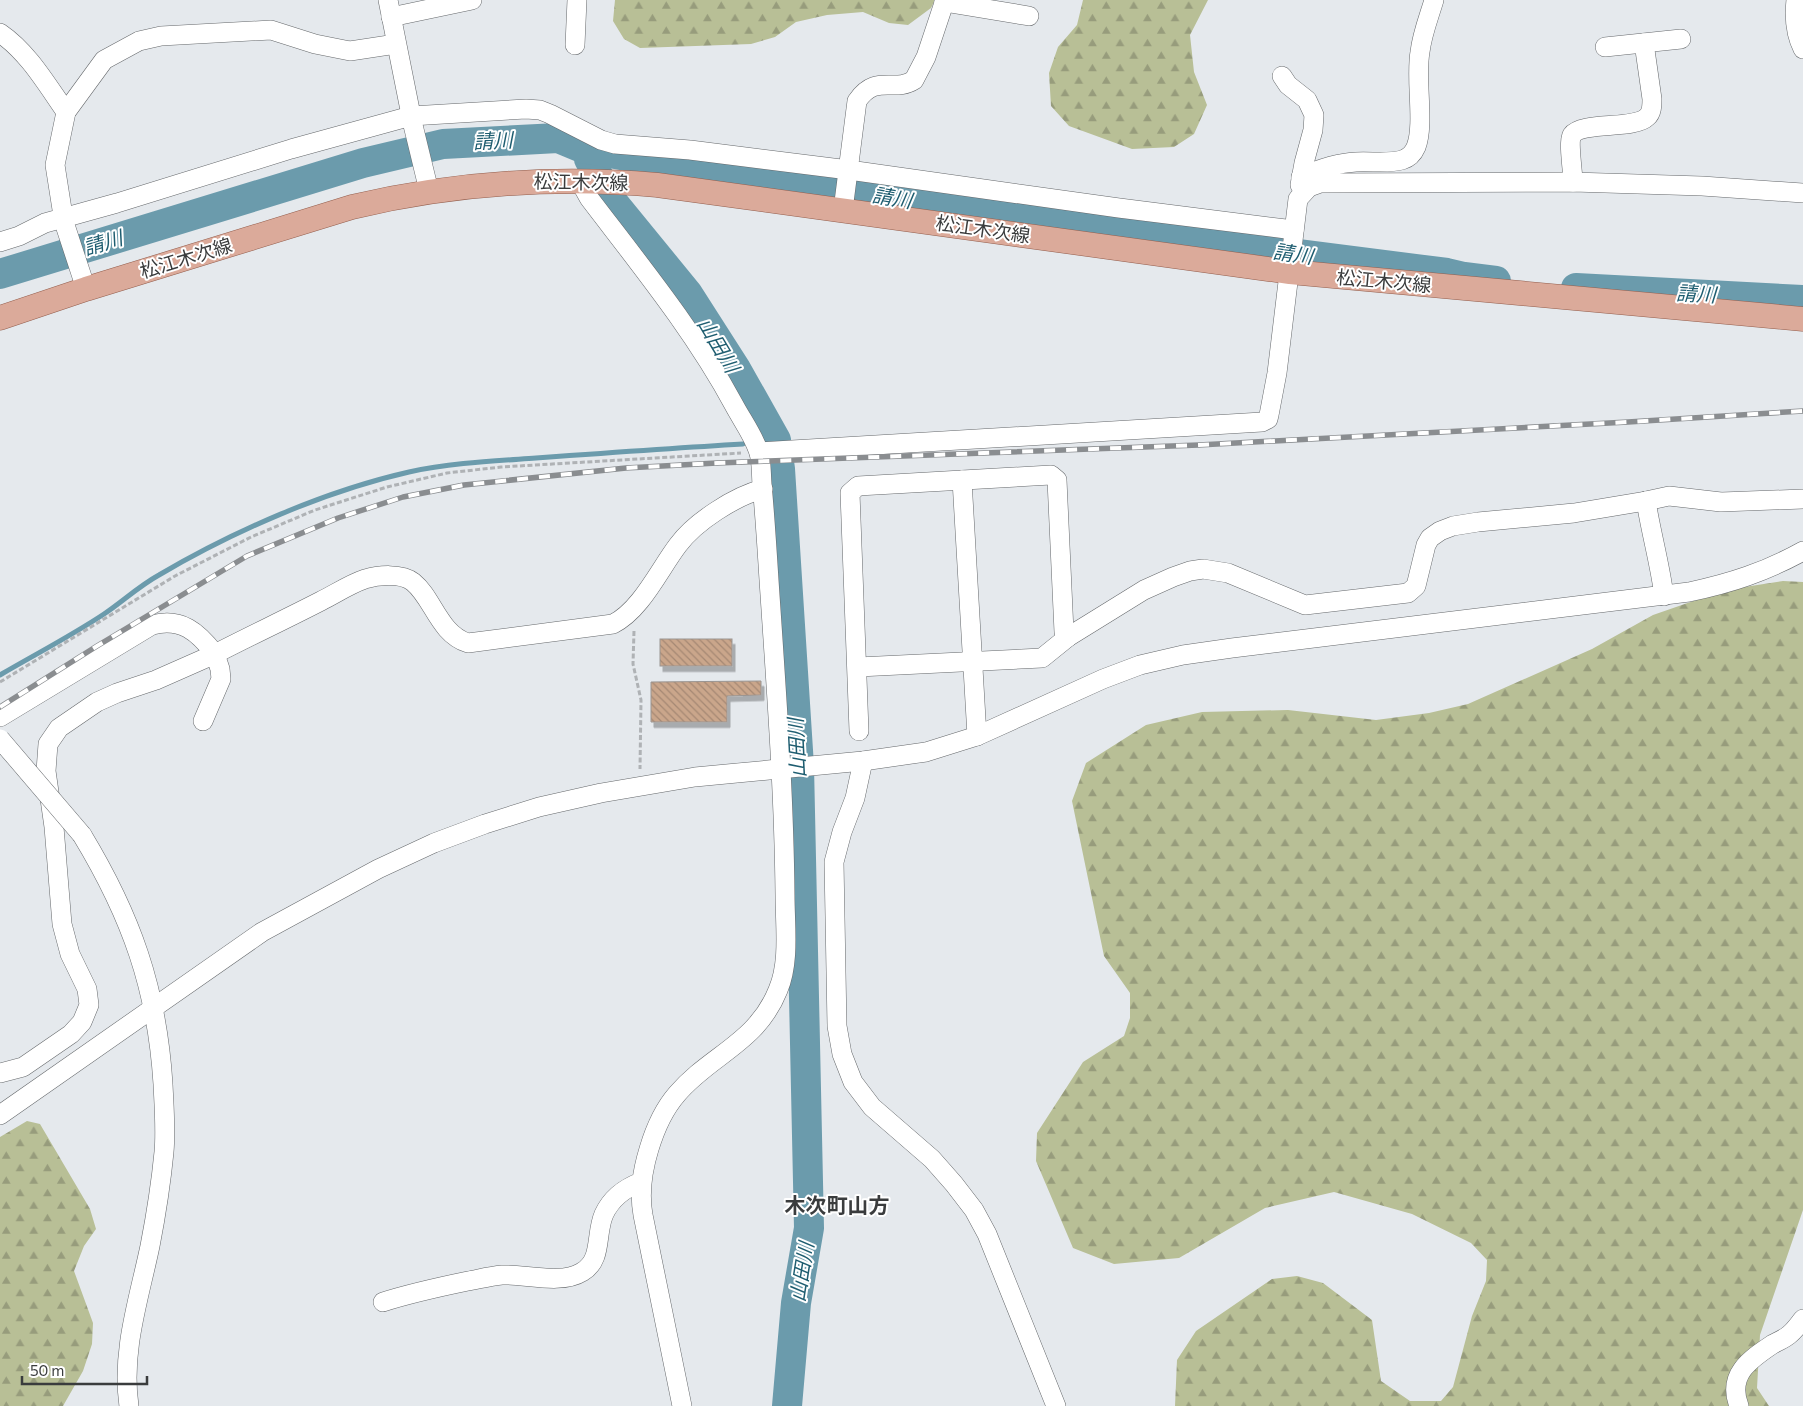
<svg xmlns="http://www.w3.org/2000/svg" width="1803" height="1406" viewBox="0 0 1803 1406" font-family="Commissioner,'Noto Sans JP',sans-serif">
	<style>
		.forest { fill: url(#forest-firs) }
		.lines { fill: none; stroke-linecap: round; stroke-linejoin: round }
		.stream { stroke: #6b9bac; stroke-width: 5 }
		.river { stroke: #6b9bac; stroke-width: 30 }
		.building { fill: url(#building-back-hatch); stroke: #9a9592; filter: url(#shadow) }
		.minor-casing { stroke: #65686b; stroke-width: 20 }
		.major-casing { stroke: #935e4d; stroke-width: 25 }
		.path { stroke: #afb2b5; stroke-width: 3; stroke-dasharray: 5 2.5; stroke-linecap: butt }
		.minor { stroke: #fff; stroke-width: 19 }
		.major { stroke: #dbaa9a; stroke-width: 24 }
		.rail-casing { stroke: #8a8d90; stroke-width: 5.5 }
		.rail { stroke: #fff; stroke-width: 4; stroke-dasharray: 11; stroke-linecap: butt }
		.minor-bridge-casing { stroke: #65686b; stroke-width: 20; stroke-linecap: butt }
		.minor-bridge { stroke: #fff; stroke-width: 19 }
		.labels { text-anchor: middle; stroke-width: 4; stroke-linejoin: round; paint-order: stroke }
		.street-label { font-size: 19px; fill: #3a3c3d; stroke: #fff }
		.water-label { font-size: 20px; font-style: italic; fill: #1e5d70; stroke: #fff }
		.quarter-label { font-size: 21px; font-weight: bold; fill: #3a3c3d; stroke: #fff }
	</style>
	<defs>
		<pattern id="forest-firs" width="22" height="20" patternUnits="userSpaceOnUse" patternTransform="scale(1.25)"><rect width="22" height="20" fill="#b8bf96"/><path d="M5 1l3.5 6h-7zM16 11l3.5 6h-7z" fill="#979c7c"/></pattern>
		<pattern id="building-back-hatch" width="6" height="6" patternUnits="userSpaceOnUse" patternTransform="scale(1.25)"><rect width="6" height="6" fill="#caa68b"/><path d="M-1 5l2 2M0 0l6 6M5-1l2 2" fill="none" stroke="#a58873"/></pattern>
		<filter id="shadow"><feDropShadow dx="3" dy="5.5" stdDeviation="0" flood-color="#0004"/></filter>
	</defs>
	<rect width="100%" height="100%" fill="#e5e9ed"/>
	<g class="forest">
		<path d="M615 0H935L931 8 908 25 889 23 863 12 827 15 796 22 775 37 751 44 640 48 624 39 613 21Z"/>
		<path d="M1083 0H1208L1190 35 1194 72 1207 105 1194 134 1174 147 1132 149 1069 126 1051 106 1049 73 1058 47 1077 25Z"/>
		<path d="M1783 581 1803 582V1210L1760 1335 1757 1388 1769 1406H1175L1177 1360 1196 1331 1272 1279 1297 1276 1323 1283 1372 1320 1381 1381 1410 1401H1441L1453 1387 1472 1316 1486 1281 1487 1260 1471 1243 1412 1214 1334 1192 1265 1208 1179 1258 1114 1264 1073 1248 1036 1161 1037 1133 1083 1062 1124 1036 1130 1018V993L1104 956 1072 801 1086 763 1146 725 1202 712 1288 710 1376 720 1429 713 1468 704 1592 649 1653 615 1725 590Z"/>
		<path d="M27 1121 40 1124 90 1209 96 1229 84 1246 74 1271 93 1323 92 1344 83 1371 63 1406H0V1137Z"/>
	</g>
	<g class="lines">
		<g class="stream">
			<path d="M767 441 776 440"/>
			<path d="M0 675C34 655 71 636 104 614 122 602 139 586 159 575 234 531 325 491 409 472 450 463 494 461 536 458 605 453 674 448 743 444"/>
		</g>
		<g class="river">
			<path d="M589 159 612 201 688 294 736 369 776 440 780 469 799 766 809 1228 796 1303 787 1406"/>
			<path d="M0 274 363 163 443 144 558 138 582 148 643 159 1033 220 1447 273 1464 277 1496 281"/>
			<path d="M1576 288 1803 300"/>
		</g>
	</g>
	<g class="building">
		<rect x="660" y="639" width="72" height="27"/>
		<path d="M761 681V695L727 696V722H651V682Z"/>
	</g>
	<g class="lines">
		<g class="minor-casing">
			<g id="minor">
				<path d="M388 0 413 125 429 191"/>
				<path d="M1796 0C1794 17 1795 33 1803 49"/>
				<path d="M944 2 1029 16"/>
				<path d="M391 17 472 0"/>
				<path d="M0 33C28 52 47 85 66 112"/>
				<path d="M575 45 577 0"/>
				<path d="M1605 47 1681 39"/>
				<path d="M1282 76 1288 85 1307 100 1314 115 1313 130 1304 163 1300 185"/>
				<path d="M1301 177C1319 169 1336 163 1356 162 1371 161 1388 164 1402 160 1409 158 1413 154 1416 147 1425 124 1415 79 1420 52 1422 34 1429 17 1434 0"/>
				<path d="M579 180 589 198C640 265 694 331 734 405 742 420 753 435 758 450 762 460 761 473 762 484 765 516 767 548 769 580 776 685 784 790 785 895 785 926 790 962 778 990 757 1043 710 1055 677 1094 663 1110 655 1129 649 1149 642 1172 639 1192 643 1215L682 1406"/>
				<path d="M1573 182C1573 172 1568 142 1572 135 1582 121 1634 130 1647 117 1652 113 1652 105 1652 99L1644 43"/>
				<path d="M843 210 857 101C876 73 894 93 914 80L926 57 945 0"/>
				<path d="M0 242 19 236 45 223 117 203 291 149 411 116 526 109 540 110 550 114 601 140 615 144 690 150 849 170 1119 208 1294 230"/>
				<path d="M86 289 64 222 55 165 66 112 104 60 139 41 161 36 271 30 315 44 350 51 396 44"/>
				<path d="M759 452 1262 422 1268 419 1269 415 1277 373 1298 199 1309 187 1320 183 1573 182 1702 186 1803 193"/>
				<path d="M962 480 977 736"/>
				<path d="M1646 501C1651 533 1660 564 1664 596"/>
				<path d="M858 667 1042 658 1068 637 1144 590 1173 577 1190 571 1203 569 1228 573 1305 605 1408 593 1416 586 1426 545 1430 538 1440 531 1453 526 1478 522 1574 513 1646 501 1669 496 1721 502 1803 499"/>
				<path d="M0 717 152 625C181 617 198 632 215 654 250 636 286 619 321 601 335 594 350 584 365 579 378 575 402 573 413 582 433 598 439 634 468 643L613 624C641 610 659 570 678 545 695 522 735 496 763 489"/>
				<path d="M859 731 850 493 858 486 1051 475 1057 480 1064 632 1068 637"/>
				<path d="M863 761 855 798 842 832 834 862 837 1026 842 1054 853 1082 872 1107 932 1159 954 1184 974 1210 987 1234 1056 1406"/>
				<path d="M82 835C131 916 157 988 163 1084 164 1106 166 1130 164 1152 161 1183 156 1215 150 1246 139 1299 121 1351 129 1406"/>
				<path d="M0 1073 23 1067 71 1034 82 1022 89 1005 87 989 70 954 62 924 54 827 46 771 48 744 59 728 97 702 117 693 156 680 215 654 220 669 221 679 203 721"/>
				<path d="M0 1115 262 932 378 869 434 843 485 824 539 807 601 793 695 777 863 761 926 752 977 736 1103 679 1140 665 1183 655 1232 648 1689 592C1731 583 1765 572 1803 551"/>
				<path d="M383 1302C411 1293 439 1287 468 1281 479 1279 491 1276 502 1275 525 1274 561 1285 582 1272 603 1260 595 1234 604 1214 611 1199 625 1188 641 1182"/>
				<path d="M1739 1406C1727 1375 1749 1360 1773 1344 1779 1341 1786 1338 1790 1334 1795 1330 1799 1324 1803 1319"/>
			</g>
		</g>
		<g class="major-casing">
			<path id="major" d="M0 318 86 289 352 207C453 183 552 176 657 185L1290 272 1803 319"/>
		</g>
		<g class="path">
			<path d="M634 631 633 664 641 700 640 769"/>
			<path d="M0 682 175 576 251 537 315 510 387 487 447 473 501 467 741 453"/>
		</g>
		<use href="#minor" class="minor"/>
		<use href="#major" class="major"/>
		<g class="rail-casing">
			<path id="rail" d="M0 707 97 646 247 556 338 518 403 497 464 485 626 468 717 463 1199 445 1628 422 1803 411"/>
		</g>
		<use href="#rail" class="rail"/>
		<g class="minor-bridge-casing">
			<path id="minor-bridge" d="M0 739 82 835"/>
		</g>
		<use href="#minor-bridge" class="minor-bridge"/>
	</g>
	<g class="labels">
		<g class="street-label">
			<text transform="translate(581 182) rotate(1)" y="7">松江木次線</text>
			<text transform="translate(983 229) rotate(8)" y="7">松江木次線</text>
			<text transform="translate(186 258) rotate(-17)" y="7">松江木次線</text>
			<text transform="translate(1384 281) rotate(5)" y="7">松江木次線</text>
		</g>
		<g class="water-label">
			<text transform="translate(493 141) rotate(-3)" y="7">請川</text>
			<text transform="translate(892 198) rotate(9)" y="7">請川</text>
			<text transform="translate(103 243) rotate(-17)" y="7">請川</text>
			<text transform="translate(1293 254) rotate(8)" y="7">請川</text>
			<text transform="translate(1696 294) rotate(3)" y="7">請川</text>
			<text transform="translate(718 345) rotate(59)" y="7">山田川</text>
			<text transform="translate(797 748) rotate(-93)" y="7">山田川</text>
			<text transform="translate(802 1272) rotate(-81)" y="7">山田川</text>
		</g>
		<g class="quarter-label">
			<text x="837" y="1213">木次町山方</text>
		</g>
	</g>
	<path d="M22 1376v8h125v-8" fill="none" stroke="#3a3c3d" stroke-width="2.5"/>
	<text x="30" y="1376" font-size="15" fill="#3a3c3d" stroke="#ffffff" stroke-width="4" paint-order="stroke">50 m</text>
</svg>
